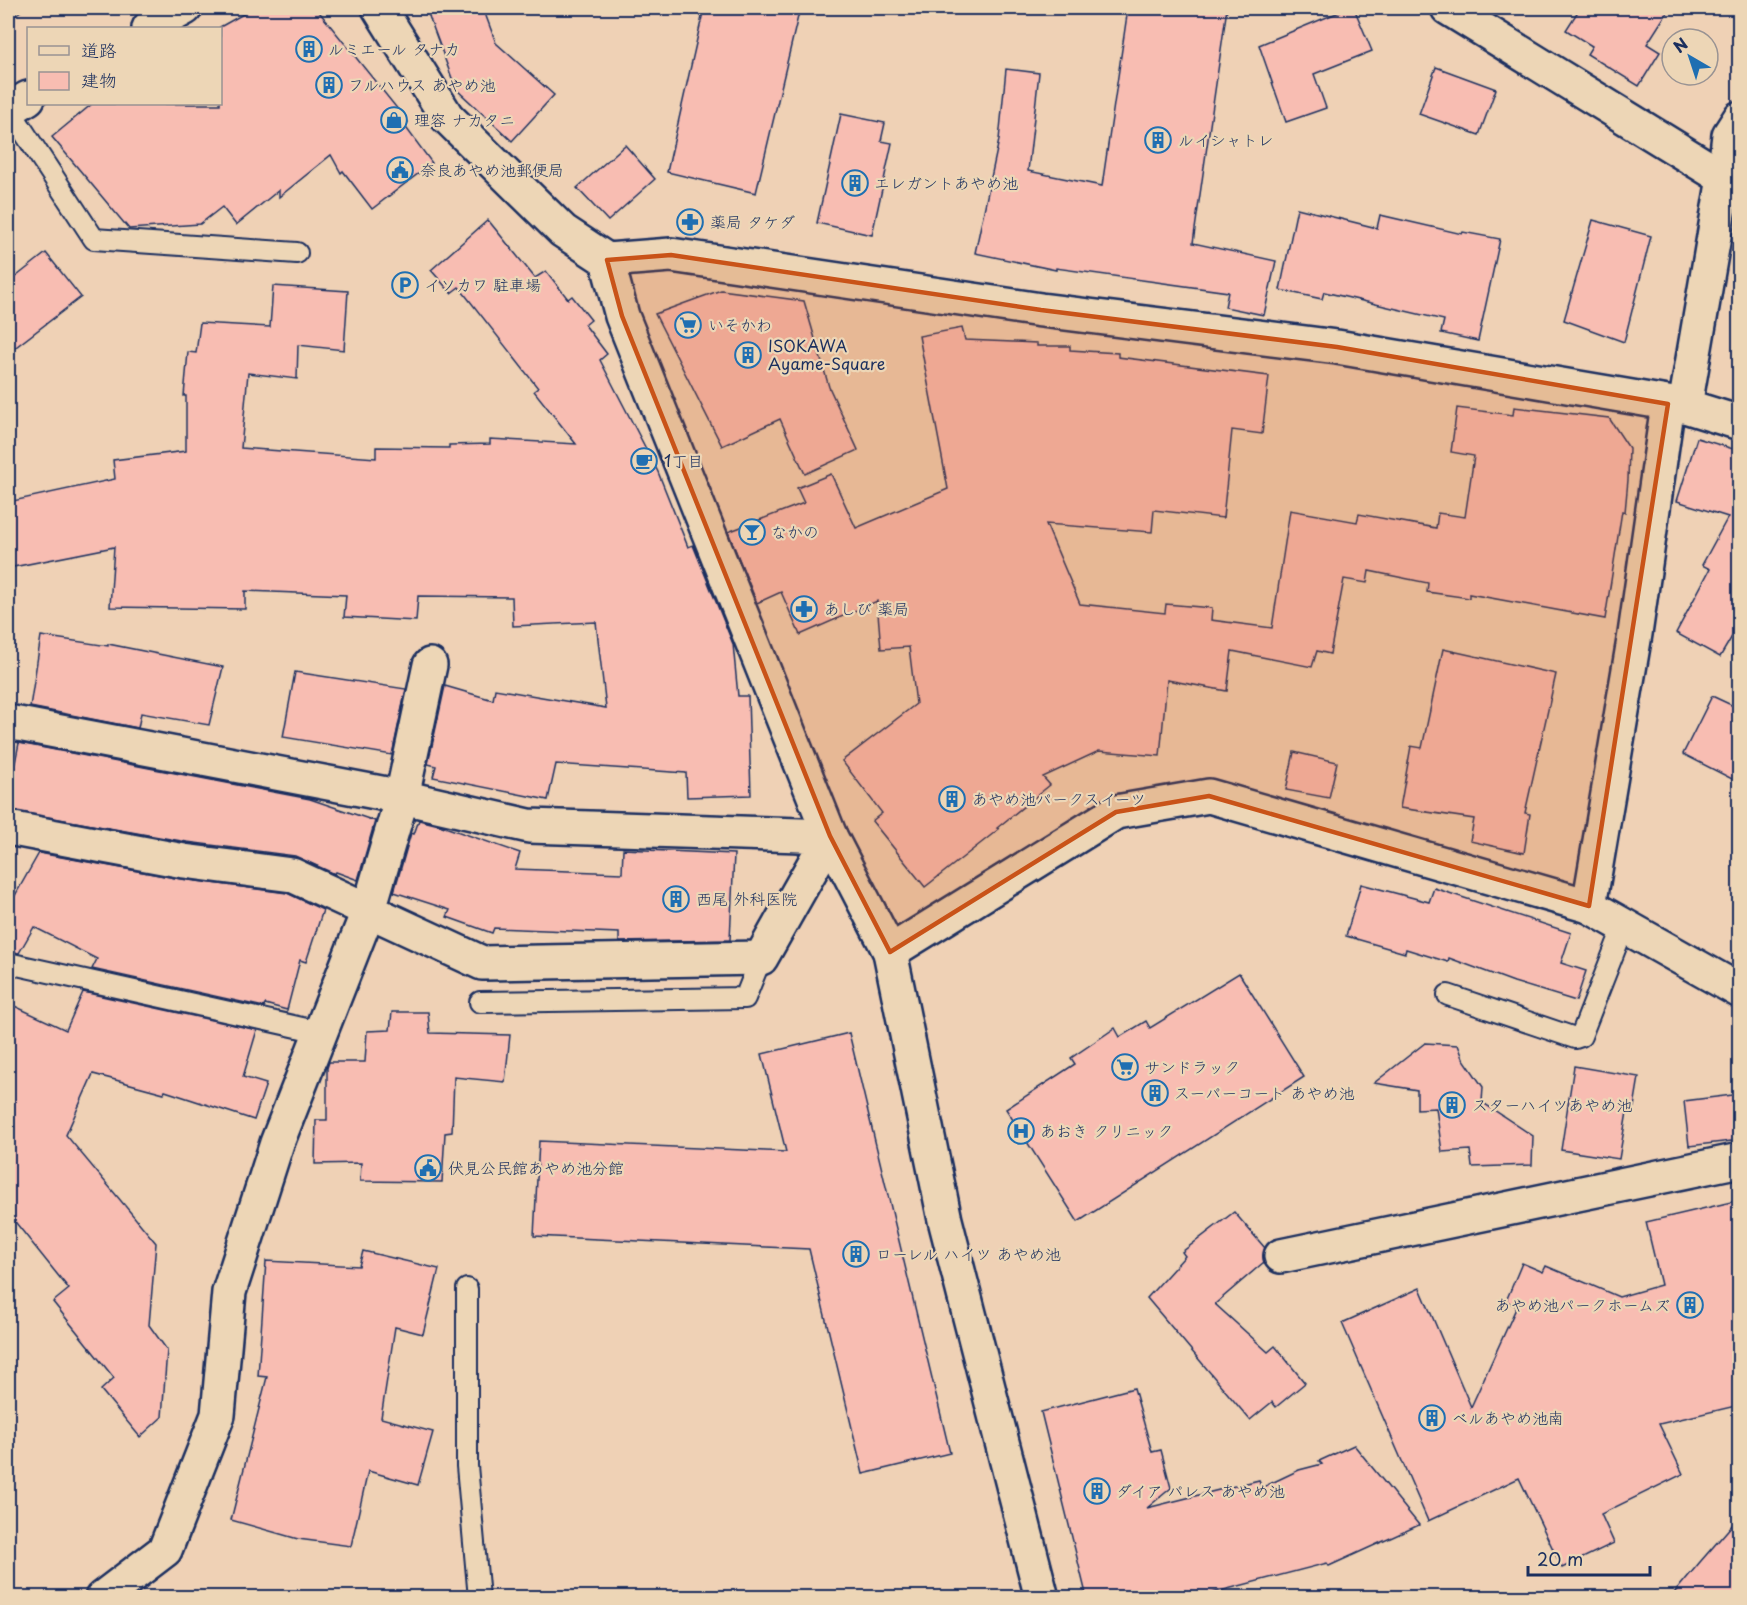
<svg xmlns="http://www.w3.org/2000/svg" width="1747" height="1605" viewBox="0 0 1747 1605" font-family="'Playpen Sans','Klee One',sans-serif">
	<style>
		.building { fill: #f8bdb2; stroke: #1b2f5e; stroke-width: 1.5 }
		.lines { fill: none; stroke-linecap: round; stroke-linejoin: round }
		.service-casing { stroke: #1b2f5e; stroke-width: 24 }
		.minor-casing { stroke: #1b2f5e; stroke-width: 38 }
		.tertiary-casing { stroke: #1b2f5e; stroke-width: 38 }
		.service { stroke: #edd6b6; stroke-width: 20 }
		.minor { stroke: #edd6b6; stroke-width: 33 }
		.tertiary { stroke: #edd6b6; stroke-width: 33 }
		.rail-casing { stroke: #1b2f5e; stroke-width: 7 }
		.rail { stroke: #edd6b6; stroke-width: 4.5; stroke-dasharray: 14; stroke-linecap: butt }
		.marked { fill: #c95318; fill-opacity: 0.2; stroke: #c95318; stroke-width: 4.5; stroke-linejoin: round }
		.labels { text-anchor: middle; stroke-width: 4.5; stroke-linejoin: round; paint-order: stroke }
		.poi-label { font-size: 16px; fill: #1b2f5e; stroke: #edd6b6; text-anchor: start }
	</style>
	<rect width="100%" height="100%" fill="#efd1b5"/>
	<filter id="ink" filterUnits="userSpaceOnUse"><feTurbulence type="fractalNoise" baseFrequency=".0167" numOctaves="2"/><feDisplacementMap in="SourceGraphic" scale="12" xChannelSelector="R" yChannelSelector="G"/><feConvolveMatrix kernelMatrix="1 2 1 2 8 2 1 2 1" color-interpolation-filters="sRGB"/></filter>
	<g filter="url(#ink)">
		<g class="building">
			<path d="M254 8H316L408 122 404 125 432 163 372 209 343 171 341 173 331 155 279 197V190L236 225 222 207 200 224 129 229 52 137 92 104H220V27Z"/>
			<path d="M426 8H483L496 43 554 95 512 141 456 89Z"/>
			<path d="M704 8H800L756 193 667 172Z"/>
			<path d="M1128 8H1227L1193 243 1276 261 1264 315 1225 307 1228 292 1056 268V270L975 253 999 140 1006 69 1039 73 1028 171 1102 186Z"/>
			<path d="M1349 8H1354L1372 51 1314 74 1326 108 1286 122 1259 45Z"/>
			<path d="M1580 8H1670L1647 44 1660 52 1639 86 1587 54 1592 46 1566 30Z"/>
			<path d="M1436 67 1496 89 1479 135 1419 114Z"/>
			<path d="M841 114 885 123 881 141 892 143 872 235 817 223Z"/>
			<path d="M625 145 655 179 608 221 577 188Z"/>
			<path d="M1297 208 1377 228 1380 215 1462 234 1463 232 1500 239 1478 341 1441 333 1444 320 1324 292 1322 299 1280 290Z"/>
			<path d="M488 220 535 278 546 271 568 299 572 296 591 320 585 325 607 354 600 360 658 472 688 547 693 545 733 644 738 696H748L751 795 687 797 686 773 556 764 548 800 433 777 436 766 428 764 445 686 493 700 495 689 606 708 596 622 513 626 512 597 418 596 416 621 344 617 346 595 245 591V609L110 607 114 547 8 568V502L115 479 113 460 186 451V396H184L188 352 196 353 200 323 270 327 273 286 348 291 344 350 298 345 297 379 248 373 241 448 376 458V447L449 448V445L490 444V439L576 444 534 391 538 388 459 287 451 293 431 270Z"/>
			<path d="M1593 220 1651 236 1624 342 1564 320Z"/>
			<path d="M46 253 81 297 8 353V283Z"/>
			<path d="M721 290 804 301 829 387 858 450 805 474 780 419 722 446 655 314Z"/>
			<path d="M962 328 965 340 1037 343V346H1070V350L1118 353V357L1269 376 1262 434 1232 430 1223 518 1154 510 1152 532 1046 524 1080 604 1165 613 1166 604 1212 608 1211 620 1272 628 1290 510 1357 522 1359 514 1436 528 1438 513 1465 517 1474 456 1451 452 1457 408 1513 415 1514 407 1609 418 1629 448 1628 480 1625 512 1622 511 1605 619 1469 594V598L1427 592 1428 583 1369 571 1367 583 1344 579 1330 654 1317 651 1312 667 1232 651 1227 691 1167 680 1160 756 1099 751 1043 777 1050 785 997 828 999 829 925 887 872 821 882 813 842 761 916 704 909 647 881 649 877 601 800 635 781 592 757 603 728 532 804 503 797 488 831 474 856 528 948 489 919 336Z"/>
			<path d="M1697 438 1740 451V623L1720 657 1676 633 1710 569 1702 565 1728 517 1677 501Z"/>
			<path d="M41 636 108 646V644L223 667 209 725 141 713 138 728 30 707Z"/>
			<path d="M1443 649 1556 674 1525 813 1530 814 1524 853 1470 841 1474 819 1400 808 1411 746 1422 748Z"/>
			<path d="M295 672 406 689 392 755 283 737Z"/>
			<path d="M1712 696 1740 709V783L1683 754Z"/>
			<path d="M19 743 310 799 375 821 358 880 336 872 335 874 295 856 187 842 8 810V762L15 763Z"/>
			<path d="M1294 752 1337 762 1329 798 1286 790Z"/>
			<path d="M419 820 439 825 520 853 515 869 622 873 623 849 734 854 730 940 619 942V933L494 928 492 933 447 917 450 910 394 892 411 833 414 834Z"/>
			<path d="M39 853 181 879 287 893 323 910 306 962 300 960 287 1010 265 1004 264 1007 92 969 97 959 34 927 19 953 8 951V908Z"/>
			<path d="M1361 884 1429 902 1434 888 1571 933 1561 963 1586 971 1576 1001 1514 982 1449 958 1448 962 1406 949 1405 953 1346 936Z"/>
			<path d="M1239 973 1304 1077 1078 1222 1006 1109 1075 1064 1071 1058 1115 1028 1120 1037 1146 1021 1150 1028Z"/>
			<path d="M83 992 257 1030 243 1077 266 1084 254 1120 165 1091 164 1093 93 1074 66 1135 156 1243 149 1325 167 1350 162 1417 140 1437 101 1390 114 1378 53 1302 69 1289 8 1213V1003L66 1030Z"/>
			<path d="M392 1012H428L430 1033 510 1035 505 1082 454 1077 452 1132 445 1133 442 1182 360 1181 361 1163 315 1164 316 1120H327V1068L329 1062H365L367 1031 390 1030Z"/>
			<path d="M849 1033 950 1453 863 1474 809 1249 534 1236 539 1141 786 1152 762 1054Z"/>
			<path d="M1425 1043 1458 1045 1463 1058 1483 1087 1482 1102 1533 1136 1532 1165 1472 1167 1470 1150 1442 1152 1436 1108 1417 1109V1090L1374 1083Z"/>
			<path d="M1574 1066 1639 1077 1634 1107 1628 1106 1619 1159 1561 1150Z"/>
			<path d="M1740 1094V1140L1689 1146 1684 1101Z"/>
			<path d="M1740 1200V1405L1659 1424 1683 1474 1601 1514 1614 1543 1562 1568 1519 1478 1428 1521 1342 1323 1420 1288 1471 1407 1517 1306 1506 1301 1522 1263 1543 1272 1546 1266 1619 1297 1661 1285 1646 1222Z"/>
			<path d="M1234 1212 1265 1248 1264 1262 1215 1304 1268 1352 1275 1346 1305 1383 1276 1407 1272 1402 1250 1420 1147 1298 1185 1256 1182 1252Z"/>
			<path d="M363 1251 439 1269 423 1334 395 1327 381 1418 433 1432 418 1485 368 1471 351 1546 298 1539 231 1520 267 1377 258 1376 266 1261 359 1266Z"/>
			<path d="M1134 1388 1152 1452 1161 1450 1171 1488 1147 1508 1259 1480 1261 1488 1299 1470 1322 1464 1319 1461 1354 1445 1419 1525 1329 1566 1327 1563 1193 1598H1087L1041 1412Z"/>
			<path d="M1740 1516V1598H1670L1700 1562Z"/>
		</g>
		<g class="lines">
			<g class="service-casing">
				<g id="service">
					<path d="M9 109 94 239 297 253"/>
					<path d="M8 963 320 1032"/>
					<path d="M1448 995 1575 1038 1581 1036 1624 926"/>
					<path d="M480 1002 745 998 761 958"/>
					<path d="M467 1289V1466L479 1598"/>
				</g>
			</g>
			<g class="minor-casing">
				<g id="minor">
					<path d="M1448 8 1724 178"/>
					<path d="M607 260 671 255 1041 310 1337 347 1685 406 1740 423"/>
					<path d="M1685 406 1724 178 1729 135 1740 118"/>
					<path d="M8 722 402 797 529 826 830 836 761 958 482 963 292 875 184 861 8 828"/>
					<path d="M1589 906 1635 634 1668 404"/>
					<path d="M890 952 1116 812 1209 796 1589 906 1740 991"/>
					<path d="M1281 1256 1740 1160"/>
					<path d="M102 1598 165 1550 218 1415 229 1292 277 1143 369 909 402 797 430 665"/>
				</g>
			</g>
			<g class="tertiary-casing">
				<g id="tertiary">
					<path d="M379 8 447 117 563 231 607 260 622 316 830 836 890 952 945 1220 1042 1598"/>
					<path d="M149 28 185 8"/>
					<path d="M8 110 28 98"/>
				</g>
			</g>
			<use href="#service" class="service"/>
			<use href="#minor" class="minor"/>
			<use href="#tertiary" class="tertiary"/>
			<g class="rail-casing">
				<path id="rail" d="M8 17 20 8"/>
			</g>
			<use href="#rail" class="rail"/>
		</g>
	</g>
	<path class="marked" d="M671 255 1041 310 1337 347 1668 404 1589 906 1209 796 1116 812 890 952 830 836 622 316 607 260Z"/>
	<defs>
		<g id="building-ring" transform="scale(1.35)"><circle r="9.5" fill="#edd6b6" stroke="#1f6fb2" stroke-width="1.5"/><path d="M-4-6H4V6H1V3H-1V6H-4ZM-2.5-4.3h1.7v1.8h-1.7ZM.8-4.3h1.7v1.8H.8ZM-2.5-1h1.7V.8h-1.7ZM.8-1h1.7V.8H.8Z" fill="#1f6fb2"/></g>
		<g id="shop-ring" transform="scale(1.35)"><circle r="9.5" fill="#edd6b6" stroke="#1f6fb2" stroke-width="1.5"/><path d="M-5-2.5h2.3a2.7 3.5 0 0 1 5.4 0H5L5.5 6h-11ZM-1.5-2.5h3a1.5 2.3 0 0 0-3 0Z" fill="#1f6fb2"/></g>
		<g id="civic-ring" transform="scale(1.35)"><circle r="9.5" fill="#edd6b6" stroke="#1f6fb2" stroke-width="1.5"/><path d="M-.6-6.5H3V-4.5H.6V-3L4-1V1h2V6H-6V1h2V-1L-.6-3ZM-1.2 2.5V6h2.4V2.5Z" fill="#1f6fb2"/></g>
		<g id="pharmacy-ring" transform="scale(1.35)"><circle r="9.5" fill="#edd6b6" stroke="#1f6fb2" stroke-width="1.5"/><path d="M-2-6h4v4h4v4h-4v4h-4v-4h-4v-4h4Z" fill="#1f6fb2"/></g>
		<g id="parking-ring" transform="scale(1.35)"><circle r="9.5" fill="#edd6b6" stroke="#1f6fb2" stroke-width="1.5"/><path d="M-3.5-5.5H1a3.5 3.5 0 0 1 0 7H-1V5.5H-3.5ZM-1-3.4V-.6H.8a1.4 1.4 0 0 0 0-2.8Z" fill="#1f6fb2"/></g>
		<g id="supermarket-ring" transform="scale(1.35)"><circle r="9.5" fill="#edd6b6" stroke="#1f6fb2" stroke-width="1.5"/><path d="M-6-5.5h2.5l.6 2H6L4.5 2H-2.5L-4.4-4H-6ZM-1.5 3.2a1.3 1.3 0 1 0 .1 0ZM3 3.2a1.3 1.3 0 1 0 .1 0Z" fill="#1f6fb2"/></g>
		<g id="cafe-ring" transform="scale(1.35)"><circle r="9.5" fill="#edd6b6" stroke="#1f6fb2" stroke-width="1.5"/><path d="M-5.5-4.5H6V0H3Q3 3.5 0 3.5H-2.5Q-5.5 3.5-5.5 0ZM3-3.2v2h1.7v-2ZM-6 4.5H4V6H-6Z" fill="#1f6fb2"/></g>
		<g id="bar-ring" transform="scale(1.35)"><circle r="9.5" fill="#edd6b6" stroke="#1f6fb2" stroke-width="1.5"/><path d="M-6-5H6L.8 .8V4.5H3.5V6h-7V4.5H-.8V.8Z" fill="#1f6fb2"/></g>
		<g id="hospital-ring" transform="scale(1.35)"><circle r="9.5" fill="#edd6b6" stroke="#1f6fb2" stroke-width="1.5"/><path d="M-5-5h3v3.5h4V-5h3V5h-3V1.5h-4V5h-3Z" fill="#1f6fb2"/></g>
	</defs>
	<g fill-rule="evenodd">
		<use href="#building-ring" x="309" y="49"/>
		<use href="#building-ring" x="329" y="85"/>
		<use href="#shop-ring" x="394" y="120"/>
		<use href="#building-ring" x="1158" y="140"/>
		<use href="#civic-ring" x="400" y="170"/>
		<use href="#building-ring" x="855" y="183"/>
		<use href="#pharmacy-ring" x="690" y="222"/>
		<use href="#parking-ring" x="405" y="285"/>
		<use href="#supermarket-ring" x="688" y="325"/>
		<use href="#building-ring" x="748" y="355"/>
		<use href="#cafe-ring" x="644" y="461"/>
		<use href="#bar-ring" x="752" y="532"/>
		<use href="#pharmacy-ring" x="804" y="609"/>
		<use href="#building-ring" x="952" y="799"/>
		<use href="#building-ring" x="676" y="899"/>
		<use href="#supermarket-ring" x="1125" y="1067"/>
		<use href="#building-ring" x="1155" y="1093"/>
		<use href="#building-ring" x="1452" y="1105"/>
		<use href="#hospital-ring" x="1021" y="1131"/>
		<use href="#civic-ring" x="428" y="1168"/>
		<use href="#building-ring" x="856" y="1254"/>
		<use href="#building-ring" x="1690" y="1305"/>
		<use href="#building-ring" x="1432" y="1418"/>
		<use href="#building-ring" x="1097" y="1491"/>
	</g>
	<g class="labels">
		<g class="poi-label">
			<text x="328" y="55">ルミエール タナカ</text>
			<text x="348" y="91">フルハウス あやめ池</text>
			<text x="414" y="126">理容 ナカタニ</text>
			<text x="1178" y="146">ルイシャトレ</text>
			<text x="420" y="176">奈良あやめ池郵便局</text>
			<text x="874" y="189">エレガントあやめ池</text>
			<text x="710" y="228">薬局 タケダ</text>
			<text x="424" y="291">イソカワ 駐車場</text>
			<text x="708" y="331">いそかわ</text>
			<text x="768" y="352">ISOKAWA<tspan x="768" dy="18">Ayame-Square</tspan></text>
			<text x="664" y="467">1丁目</text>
			<text x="771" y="538">なかの</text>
			<text x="824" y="615">あしび 薬局</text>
			<text x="972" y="805">あやめ池パークスイーツ</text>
			<text x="696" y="905">西尾 外科医院</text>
			<text x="1144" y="1073">サンドラック</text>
			<text x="1174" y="1099">スーパーコート あやめ池</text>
			<text x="1472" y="1111">スターハイツあやめ池</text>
			<text x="1040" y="1137">あおき クリニック</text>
			<text x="448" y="1174">伏見公民館あやめ池分館</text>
			<text x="876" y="1260">ローレル ハイツ あやめ池</text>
			<text x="1670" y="1311" text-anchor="end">あやめ池パークホームズ</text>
			<text x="1452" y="1424">ベルあやめ池南</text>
			<text x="1116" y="1497">ダイア パレス あやめ池</text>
		</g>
	</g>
	<rect width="1747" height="1605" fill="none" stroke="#edd6b6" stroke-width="30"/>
	<rect x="15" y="15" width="1717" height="1575" fill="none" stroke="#1b2f5e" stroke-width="2" filter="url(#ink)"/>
	<rect x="27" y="27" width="195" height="78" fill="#edd6b6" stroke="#999393" stroke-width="1.5"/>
	<rect x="39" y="46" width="30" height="9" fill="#edd6b6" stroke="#999393" stroke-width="1.5"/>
	<text x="81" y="57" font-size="18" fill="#1b2f5e">道路</text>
	<rect x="39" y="72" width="30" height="18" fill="#f8bdb2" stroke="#999393" stroke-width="1.5"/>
	<text x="81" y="87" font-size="18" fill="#1b2f5e">建物</text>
	<g transform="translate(1690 57) rotate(321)"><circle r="28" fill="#edd6b6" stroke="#999393" stroke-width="1.5"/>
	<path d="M0-4.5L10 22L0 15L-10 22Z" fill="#1f6fb2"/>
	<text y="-9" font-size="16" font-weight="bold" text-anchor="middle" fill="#1b2f5e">N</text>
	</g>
	<path d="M1528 1566v9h122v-9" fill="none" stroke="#1b2f5e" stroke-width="3"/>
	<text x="1537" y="1566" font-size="18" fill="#1b2f5e" stroke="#edd6b6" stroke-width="4.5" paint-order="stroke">20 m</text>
</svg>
